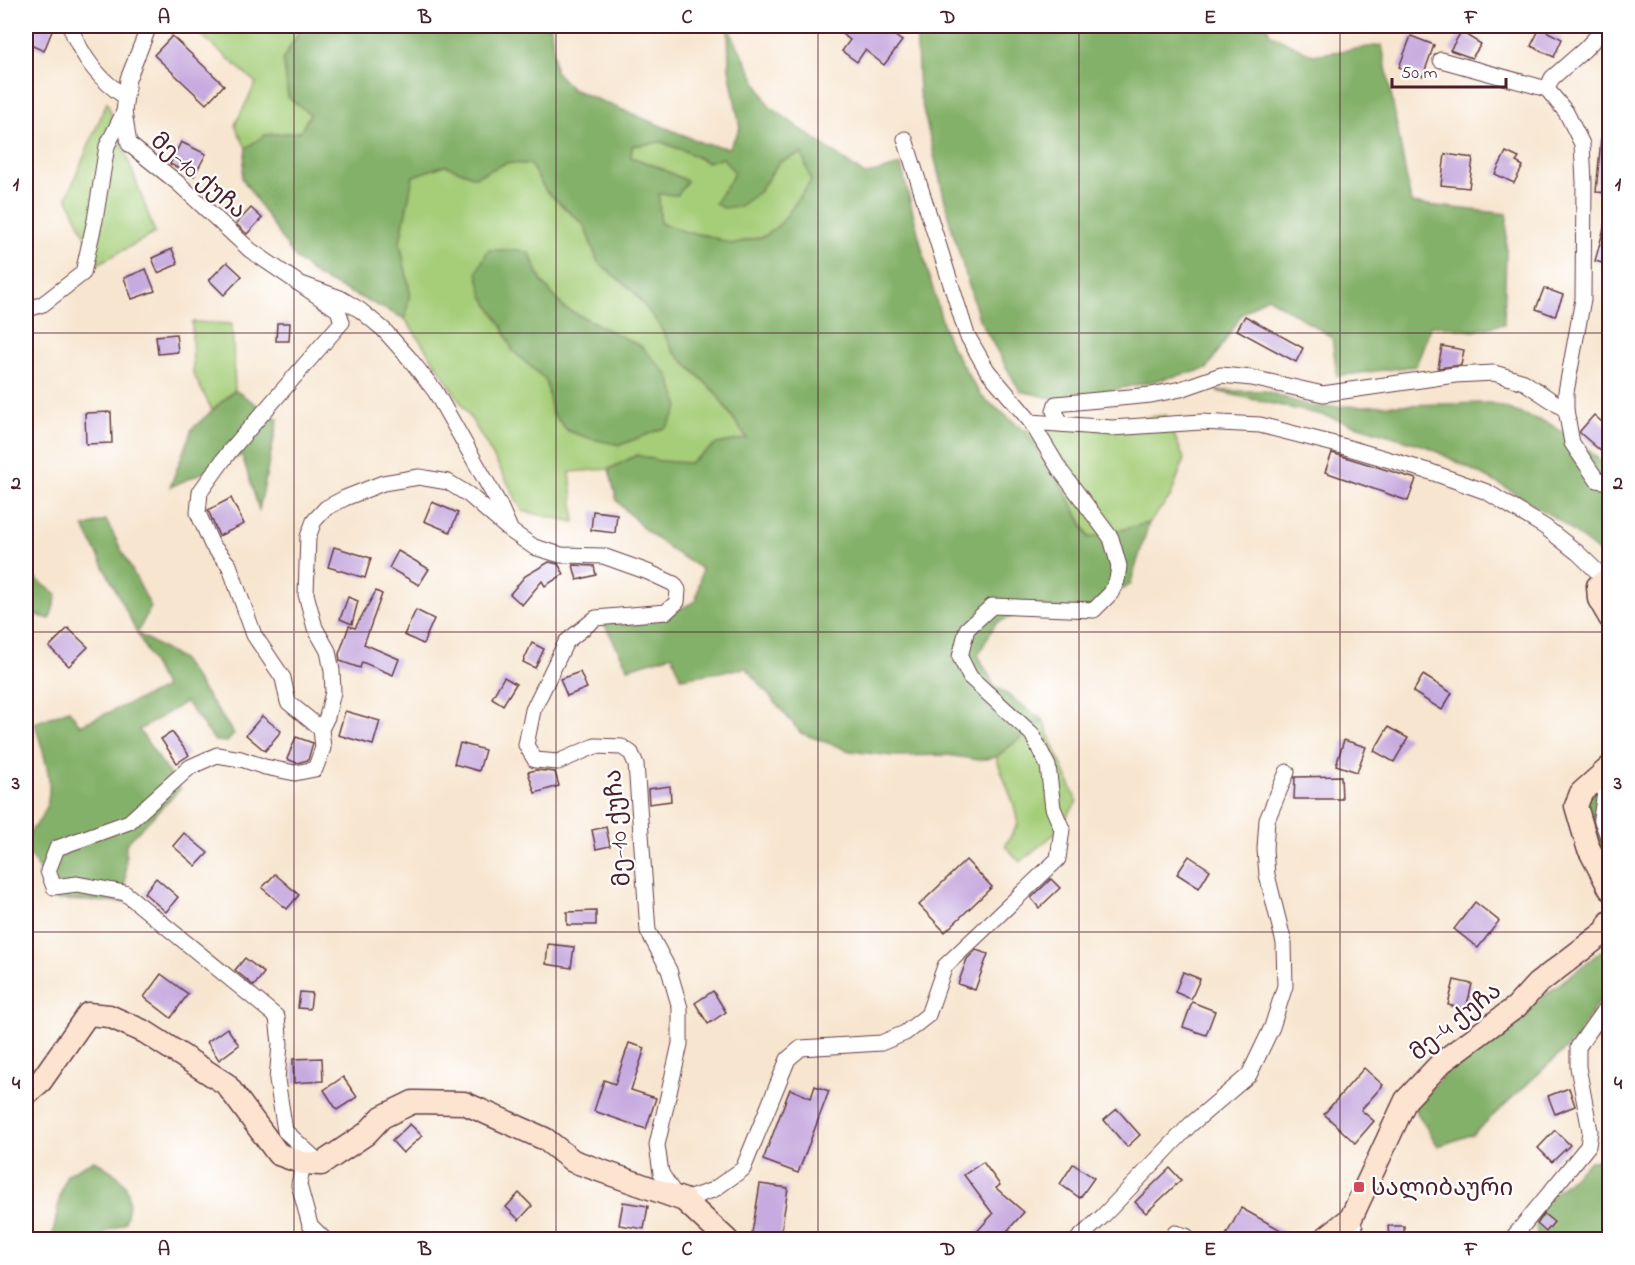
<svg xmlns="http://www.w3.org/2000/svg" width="1635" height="1265" viewBox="0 0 1635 1265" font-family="'Indie Flower','Noto Sans Georgian',sans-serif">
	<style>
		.green { fill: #a6ce79; stroke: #787652; stroke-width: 1.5; fill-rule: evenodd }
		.forest { fill: #84b169; stroke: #67684a; stroke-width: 1.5; fill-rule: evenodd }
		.building { fill: #c7aadf }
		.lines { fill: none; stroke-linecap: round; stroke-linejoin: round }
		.street-casing { stroke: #643d44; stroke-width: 17 }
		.secondary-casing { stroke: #643d44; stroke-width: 25 }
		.street { stroke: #fff; stroke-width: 15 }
		.secondary { stroke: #fde4d1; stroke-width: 22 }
		.grid { fill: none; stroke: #4a1f2b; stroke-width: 1.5; stroke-opacity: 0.55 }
		.poi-dot { fill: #d1495b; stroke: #fff; stroke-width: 2 }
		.labels { text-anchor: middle; stroke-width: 4.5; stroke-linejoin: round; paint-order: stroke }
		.street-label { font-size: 24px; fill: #4a1f2b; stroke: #fff }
		.poi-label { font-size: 24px; fill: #4a1f2b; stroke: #fff; text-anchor: start }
		.neatline { fill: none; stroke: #4a1f2b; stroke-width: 2 }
		.grid-label { font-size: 20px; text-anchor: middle; font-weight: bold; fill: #4a1f2b }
	</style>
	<rect width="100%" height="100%" fill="#fff"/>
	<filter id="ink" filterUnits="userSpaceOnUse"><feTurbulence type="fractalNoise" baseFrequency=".0167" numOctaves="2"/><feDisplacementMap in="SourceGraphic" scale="12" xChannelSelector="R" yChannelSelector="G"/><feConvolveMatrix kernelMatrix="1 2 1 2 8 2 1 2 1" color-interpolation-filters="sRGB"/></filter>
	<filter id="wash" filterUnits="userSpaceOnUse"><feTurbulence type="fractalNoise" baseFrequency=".008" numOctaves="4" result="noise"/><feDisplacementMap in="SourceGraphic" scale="24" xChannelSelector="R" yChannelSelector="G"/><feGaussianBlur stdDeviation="1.35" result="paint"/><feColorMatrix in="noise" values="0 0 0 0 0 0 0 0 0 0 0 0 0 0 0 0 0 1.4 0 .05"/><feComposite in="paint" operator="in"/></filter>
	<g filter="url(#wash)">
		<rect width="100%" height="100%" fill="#f7e5cf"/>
		<g class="green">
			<path d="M191 26H303L283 59 310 114 300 132 265 135 246 148 235 125 256 83Z"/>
			<path d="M107 102 155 233 98 264 67 197Z"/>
			<path d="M661 142 685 151 707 162 723 158 734 171 730 185 722 191 759 192 779 162 803 153 811 181 782 223 765 236 731 244 709 236 686 232 660 223 659 194 687 181 658 167 631 157 632 146Z"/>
			<path d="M506 163 530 164 546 191 584 225 598 262 633 291 658 323 673 351 715 392 747 439 717 444 689 463 659 461 637 455 609 469 570 472 575 522 522 511C489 443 448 380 405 319L410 292 400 242 413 176 445 165 475 177ZM529 253 542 282 564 308 596 323 667 427 620 445 568 431 552 413 546 380 513 351 502 326Z"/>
			<path d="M192 322 232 324 235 390 212 410 193 373Z"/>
			<path d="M1166 415 1184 459 1171 496 1149 523 1090 538 1068 497 1024 430Z"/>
			<path d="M1043 720 1077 802 1053 835 1020 862 1005 846 1018 824 1014 805 996 757Z"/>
		</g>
		<g class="forest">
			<path d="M303 26H357L359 28 379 32 389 26H551L555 71 572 89 705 144 729 148 740 128 729 69 728 26H731L730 31 769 106 865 175 901 165 927 269 948 341 981 396 1024 430 1068 497 1089 538 1149 523 1130 585 1087 610 1037 607 996 623 978 655 994 685 1043 720 996 757 979 760 948 755 893 756 850 751 801 733 746 668 681 678 672 655 628 668 604 623 674 612 696 601 702 569 671 550 643 528 617 501 609 469 637 455 659 461 689 463 717 444 747 438 715 392 673 351 658 323 633 291 598 262 584 225 546 191 530 164 506 163 475 177 445 165 413 176 400 242 410 292 405 319 318 277 294 257 242 178 246 148 265 135 300 132 310 114 288 97 283 59ZM661 142 685 151 707 162 723 158 734 172C730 185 722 191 715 203L723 208 740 206 759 192 779 162 802 153 811 181 782 222 765 236 732 244 709 236 686 232 660 223 659 194 678 195 687 181 658 167 631 157 632 146Z"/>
			<path d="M916 26H1267L1270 34 1313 55 1382 45 1411 203 1507 214 1504 324 1474 331 1431 325 1416 366 1337 376 1332 337 1267 297 1242 314 1207 369 1064 401 1020 391 979 319 951 226 919 92Z"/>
			<path d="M488 250H519L529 253 542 282 564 308 641 346 669 376 679 407 667 427 620 445 592 439 568 431 552 413 546 380 513 351 502 326 483 296 477 272Z"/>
			<path d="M235 390 278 419 259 510 242 455 170 487 192 429Z"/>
			<path d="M1216 391H1265L1312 407 1491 403 1550 424 1587 448 1609 470V560L1557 519 1505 487 1428 447 1322 415Z"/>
			<path d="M106 520 151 607 137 633 182 660 234 734 227 742 215 741 186 702 139 730 180 789 126 844 125 902 56 900 26 847C25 833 37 826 43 815 58 787 42 751 35 723L69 710 80 725 165 688 84 527Z"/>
			<path d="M26 571 57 595 50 619 26 612Z"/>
			<path d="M1609 773V873L1590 821 1586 797Z"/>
			<path d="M1609 945V991L1598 1002 1576 1039 1473 1134 1438 1146 1413 1106 1448 1071Z"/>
			<path d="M1609 1159V1239H1538L1534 1212 1590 1161Z"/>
			<path d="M94 1160C124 1179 136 1186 125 1223L104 1233 101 1239H52L61 1192 67 1174Z"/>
		</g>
		<g id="blocks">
			<g class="building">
				<path d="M30 26H54L44 51 26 43V35Z"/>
				<path d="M831 26H881L902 41 884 65 865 50 857 62 842 51 850 40Z"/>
				<path d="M1540 28 1562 39 1554 57 1531 46Z"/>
				<path d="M1461 32 1481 44 1472 58 1450 50Z"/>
				<path d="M172 36 224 85 206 104 154 55Z"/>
				<path d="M1411 36 1434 45 1423 76 1399 67Z"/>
				<path d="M1601 139 1610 140V193L1596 192Z"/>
				<path d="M181 142 206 154 194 176 170 164Z"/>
				<path d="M1506 152 1519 158 1516 162 1523 166 1514 183 1495 174Z"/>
				<path d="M1445 154 1473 158 1469 188 1441 185Z"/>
				<path d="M251 208 262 218 247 234 236 224Z"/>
				<path d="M1606 221 1610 222V265L1595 261Z"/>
				<path d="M172 249 178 264 158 273 152 258Z"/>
				<path d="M227 262 242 276 224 295 209 280Z"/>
				<path d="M146 269 155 291 132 299 124 278Z"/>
				<path d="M1544 288 1563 295 1555 316 1536 309Z"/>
				<path d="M1245 316 1303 348 1296 362 1237 330Z"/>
				<path d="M277 323H290L289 341H276Z"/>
				<path d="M176 334 178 352 158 354 156 336Z"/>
				<path d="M1442 346 1464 350 1461 365 1438 368Z"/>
				<path d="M111 412 112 443 86 444 85 413Z"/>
				<path d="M1594 415 1610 429V459L1580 433V431Z"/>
				<path d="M1332 453 1416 479 1408 501 1325 472Z"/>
				<path d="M231 498 244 524 219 536 208 510Z"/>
				<path d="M432 502 458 513 450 532 424 521Z"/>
				<path d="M593 511 617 514 615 533 591 530Z"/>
				<path d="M334 547 371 558 365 578 328 567Z"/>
				<path d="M398 551 429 569 419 585 389 568Z"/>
				<path d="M549 562 558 564 564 574 545 586 542 581 522 605 510 594 525 576Z"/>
				<path d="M573 565 594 566 596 575 577 580Z"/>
				<path d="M376 591 382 594 364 644 399 659 393 675 362 662 360 668 340 661 339 654 349 626 355 628Z"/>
				<path d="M348 597 358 601 352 624 340 619Z"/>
				<path d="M416 610 434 619 423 644 404 635Z"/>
				<path d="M68 628 88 647 69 666 49 647Z"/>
				<path d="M532 643 544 649 535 668 523 662Z"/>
				<path d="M580 672 587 688 567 696 560 679Z"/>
				<path d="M1423 675 1452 693 1442 710 1413 692Z"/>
				<path d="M504 677 516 684 503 705 492 698Z"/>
				<path d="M345 711 380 721 373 745 338 735Z"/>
				<path d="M262 716 281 731 265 751 246 735Z"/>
				<path d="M1388 727 1408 738 1394 762 1374 751Z"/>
				<path d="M172 732 189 755 177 763 161 739Z"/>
				<path d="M296 737 313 743 308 760 297 763 287 759Z"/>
				<path d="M1344 740 1366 747 1357 772 1336 765Z"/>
				<path d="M460 743 485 750 479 771 454 764Z"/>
				<path d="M536 770 555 772 559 786 535 793 528 772Z"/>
				<path d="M1341 776 1342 799H1294L1295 777Z"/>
				<path d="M670 786 671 801 649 804 648 789Z"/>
				<path d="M606 827 610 846 596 849 592 830Z"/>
				<path d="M184 833 208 853 196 866 173 846Z"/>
				<path d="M1189 856 1210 870 1199 888 1177 874Z"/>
				<path d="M966 860 992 887 945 932 919 905Z"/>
				<path d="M275 874 299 895 287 909 262 888Z"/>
				<path d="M156 878 178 897 166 912 144 893Z"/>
				<path d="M1051 879 1060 888 1039 908 1031 898Z"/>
				<path d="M1475 902 1499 921 1478 948 1454 929Z"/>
				<path d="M596 911V925H567V912Z"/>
				<path d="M548 944 574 947 571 968 546 964Z"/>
				<path d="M976 950 988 954 975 990 958 984 967 959Z"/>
				<path d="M245 958 264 973 254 986 235 970Z"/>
				<path d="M1183 972 1200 979 1191 999 1175 992Z"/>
				<path d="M161 974 188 994 171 1018 144 997Z"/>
				<path d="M1454 980 1472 984 1466 1009 1448 1005Z"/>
				<path d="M713 991 726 1012 708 1024 695 1003Z"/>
				<path d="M300 992 312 993 310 1009 298 1008Z"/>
				<path d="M1192 1002 1215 1011 1206 1035 1183 1027Z"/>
				<path d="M227 1028 239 1045 219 1060 207 1042Z"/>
				<path d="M629 1043 645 1048 631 1090 656 1098 646 1129 594 1111 604 1080 615 1084Z"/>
				<path d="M322 1058 323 1081 294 1083 293 1059Z"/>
				<path d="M1364 1068 1383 1085 1361 1110 1374 1121 1355 1143 1324 1114Z"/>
				<path d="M343 1077 357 1097 337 1110 324 1090Z"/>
				<path d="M815 1086 829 1091 798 1173 763 1160 790 1089 811 1098Z"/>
				<path d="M1569 1088 1575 1106 1555 1114 1548 1096Z"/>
				<path d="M1117 1109 1140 1135 1127 1147 1104 1120Z"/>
				<path d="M410 1124 422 1136 403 1153 392 1141Z"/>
				<path d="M1555 1130 1570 1145 1552 1162 1538 1148Z"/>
				<path d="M983 1162 1000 1185 996 1188 1024 1212 1008 1230 1019 1239H970L993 1214 964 1175Z"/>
				<path d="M1073 1164 1094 1178 1080 1198 1060 1184Z"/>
				<path d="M1170 1168 1181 1180 1146 1213 1135 1202Z"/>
				<path d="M760 1184 788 1188 780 1239H751Z"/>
				<path d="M519 1193 532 1206 519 1220 506 1207Z"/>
				<path d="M623 1202 648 1206 644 1229 619 1225Z"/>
				<path d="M1241 1208 1297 1239H1224Z"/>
				<path d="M1544 1214 1554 1222 1546 1232 1537 1224Z"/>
				<path d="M1388 1226H1404V1239H1389Z"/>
			</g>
		</g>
	</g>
	<g filter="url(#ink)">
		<use href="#blocks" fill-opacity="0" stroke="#643d44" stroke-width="1.5"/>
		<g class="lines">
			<g class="street-casing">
				<g id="street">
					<path d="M70 26C81 55 98 80 126 97"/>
					<path d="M149 26 128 79 124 112 129 144 178 183 250 250 338 310 342 322 229 452 200 492 198 513 212 545 229 565 254 635 283 678 288 702 321 729"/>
					<path d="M1441 60 1547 89 1566 112 1582 144 1584 182 1583 299 1566 392V410L1572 443 1597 480 1610 482"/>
					<path d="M1547 89 1552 78 1584 50 1607 26"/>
					<path d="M905 139 967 335 987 370 1031 422 1112 428 1201 422 1260 425 1342 446 1431 472 1487 492 1545 527 1578 553 1606 580"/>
					<path d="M296 282 340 298 360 310 383 329 409 358 435 391 499 504 511 531 534 547 561 555 603 556 648 572 674 584 678 590 677 602 666 612 596 618 566 642 533 710 526 745 535 760 558 762 595 746 622 747 631 753 636 764 648 931 669 970 680 1008V1044L657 1145 661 1173 677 1198"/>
					<path d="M26 310 43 304 83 273 95 220 107 146 124 112"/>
					<path d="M1062 424 1054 411 1056 404 1151 395 1181 389 1221 375 1252 378 1323 394 1455 375 1494 373 1524 382 1566 410"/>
					<path d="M1609 767 1601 818 1610 842"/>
					<path d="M303 1163 299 1185 310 1225 325 1240"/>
					<path d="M321 1164 285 1131 277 1080 280 1044 277 1017 125 893 77 884 54 887 48 871 57 848 129 822 190 767 217 755 241 759 265 767 295 773 315 769 323 748 321 729 327 717 333 692 332 671 328 651 315 628 306 594 308 537 314 521 326 508 345 498 383 483 419 477 448 482 469 495 506 527"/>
					<path d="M684 1200 713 1190 743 1169 788 1059 801 1048 881 1043 905 1033 928 1015 945 966 1058 859 1062 829 1053 808 1048 766 1032 734 970 677 960 657 967 629 992 606 1094 610 1111 593 1117 580 1119 566 1111 538 1060 470 1031 422"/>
					<path d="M1351 1218 1359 1240"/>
					<path d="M1077 1240 1103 1216 1190 1125 1249 1075 1272 1027 1285 986 1284 943 1267 875 1265 849 1267 820 1287 772"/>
					<path d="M1170 1240 1175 1233 1186 1236 1188 1240"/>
					<path d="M1511 1240 1588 1146 1590 1131 1578 1067V1047L1602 1013 1610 1007"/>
				</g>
			</g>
			<g class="secondary-casing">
				<g id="secondary">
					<path d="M1610 582 1606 580 1598 586 1599 599 1610 618"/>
					<path d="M1610 767 1581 793 1576 806 1588 847 1610 889"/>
					<path d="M26 1094 41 1081 88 1014 109 1016 145 1032 226 1084 278 1154 303 1163 321 1164 366 1134 382 1117 413 1102 464 1103 545 1139 573 1161 684 1200 727 1240"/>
					<path d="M1323 1240 1351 1218 1406 1100 1442 1062 1516 1007 1537 984 1606 931 1610 922"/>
				</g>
			</g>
			<use href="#street" class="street"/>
			<use href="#secondary" class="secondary"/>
		</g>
	</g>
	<path class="grid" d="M294 26V1240M556 26V1240M818 26V1240M1079 26V1240M1340 26V1240M26 333H1610M26 632H1610M26 932H1610"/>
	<rect class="poi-dot" x="1353" y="1181" width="12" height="12" rx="3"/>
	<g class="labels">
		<g class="street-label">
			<text transform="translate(199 175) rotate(41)" y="8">მე-10 ქუჩა</text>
			<text transform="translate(617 828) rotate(-95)" y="8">მე-10 ქუჩა</text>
			<text transform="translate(1455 1021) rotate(-39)" y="8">მე-4 ქუჩა</text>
		</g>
		<g class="poi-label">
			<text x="1371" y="1195">სალიბაური</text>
		</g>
	</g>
	<rect width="1635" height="1265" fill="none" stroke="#fff" stroke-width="66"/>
	<path d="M1392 78v9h114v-9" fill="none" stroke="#4a1f2b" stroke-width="3"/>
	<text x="1401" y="78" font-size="18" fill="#4a1f2b" stroke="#ffffff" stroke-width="4.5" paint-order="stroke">50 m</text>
	<rect x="33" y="33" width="1569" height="1199" class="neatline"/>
	<g class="grid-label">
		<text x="164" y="23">A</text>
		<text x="425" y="23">B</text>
		<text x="687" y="23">C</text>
		<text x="948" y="23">D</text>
		<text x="1210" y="23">E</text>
		<text x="1471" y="23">F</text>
		<text x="16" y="190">1</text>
		<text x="1618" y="190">1</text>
		<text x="16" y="489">2</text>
		<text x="1618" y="489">2</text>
		<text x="16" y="789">3</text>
		<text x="1618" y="789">3</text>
		<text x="16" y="1089">4</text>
		<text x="1618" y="1089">4</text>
		<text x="164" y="1255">A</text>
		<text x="425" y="1255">B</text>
		<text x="687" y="1255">C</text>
		<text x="948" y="1255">D</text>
		<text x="1210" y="1255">E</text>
		<text x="1471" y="1255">F</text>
	</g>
</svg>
